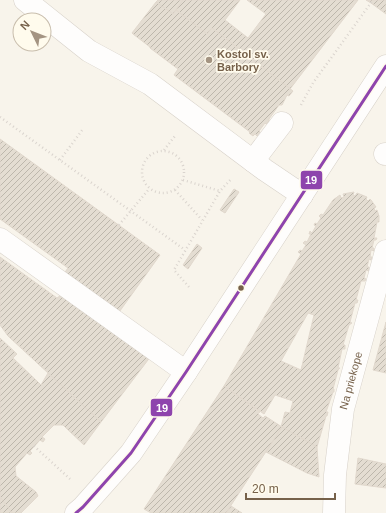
<svg xmlns="http://www.w3.org/2000/svg" width="386" height="513" viewBox="0 0 386 513" font-family="Helvetica,sans-serif">
	<style>
		.building { fill: url(#building-hatch); stroke: #e1d8cd; fill-rule: evenodd }
		.lines { fill: none; stroke-linecap: round; stroke-linejoin: round }
		.minor-casing { stroke: #d7d1c9; stroke-width: 23 }
		.path { stroke: #dad4ce; stroke-width: 2.5; stroke-dasharray: 1 3; stroke-linecap: butt }
		.minor { stroke: #fefdfc; stroke-width: 22 }
		.bus-1-casing { stroke: #fffbed; stroke-width: 6 }
		.bus-1 { stroke: #8e44ad; stroke-width: 3 }
		.poi-dot { fill: #a49482; stroke: #fffbed; stroke-width: 1.5 }
		.bus-dot { fill: #76614a; stroke: #fffbed; stroke-width: 1.5 }
		.labels { text-anchor: middle; stroke-width: 3.5; stroke-linejoin: round; paint-order: stroke }
		.poi-label { font-size: 11px; font-weight: bold; fill: #76614a; stroke: #fffbed; text-anchor: start }
		.street-label { font-size: 11px; fill: #76614a; stroke: #fffbed }
		.line-badge { stroke: #fffbed; stroke-width: 1.5 }
		.badge-label { font-size: 11px; text-anchor: middle; font-weight: bold; fill: #fff }
	</style>
	<defs>
		<pattern id="building-hatch" width="6" height="6" patternUnits="userSpaceOnUse"><rect width="6" height="6" fill="#e4ddd2"/><path d="M-1 1l2-2M0 6l6-6M5 7l2-2" fill="none" stroke="#bdb7ac"/></pattern>
	</defs>
	<rect width="100%" height="100%" fill="#f8f4eb"/>
	<g class="building">
		<path d="M158 0H183L173 14 156 2Z"/>
		<path d="M183 0H240L225 20 248 38 266 14 247 0H358L290 89 212 28 207 34 176 10Z"/>
		<path d="M366 0H386V14L371 3Z"/>
		<path d="M156 2 173 14 176 10 207 34 212 28 293 91 289 96 287 95 282 105H279L269 119V121L266 124 265 123 259 131 260 132 257 136 255 134 253 136 249 133 250 132 174 75 178 69 150 48V47L133 34 132 33Z"/>
		<path d="M0 139 160 255 117 315 63 275 68 268 0 219Z"/>
		<path d="M234 189 239 192 225 213 220 210Z"/>
		<path d="M354 192 353 195 355 196 357 193 367 197 366 199 368 201 370 199 371 200 376 207 374 208 375 211 377 210 379 216V222H377L374 238H377L376 240H374L372 248H374V251L371 250 370 257H372L371 260 369 259 367 267H369V271L366 270 364 278 366 279 365 281H361L356 300H358L357 303H355L350 322 352 323 349 325 343 345H345V349H342L338 368H340L338 370 333 389H334V392H333L326 412H328L327 416H326L317 447 281 427 285 412 290 413 293 401 275 395 264 414 224 386 301 254 298 252 300 250 302 251 306 245 303 243 305 241 307 242 311 234H309L310 231 312 233 316 226 314 225 315 223 317 224 321 218 319 216 321 214 323 215 333 200 340 195 341 198 344 197 343 194ZM308 313 314 315 301 370 281 361Z"/>
		<path d="M197 244 202 248 188 269 183 265Z"/>
		<path d="M0 257 57 298 64 293 151 356 101 422 8 336 0 325Z"/>
		<path d="M386 322V373L373 370Z"/>
		<path d="M0 338 17 354 13 358 41 385 48 373 101 422 84 445 63 425H54L42 437 45 439 43 442 40 440 30 451 32 453 30 455 27 453 15 467 16 476 36 492 38 496 21 513H12L0 497Z"/>
		<path d="M224 386 260 412 258 414 263 418 265 416 282 427 226 513H151L144 509Z"/>
		<path d="M282 427 317 447 319 477 307 473 266 452Z"/>
		<path d="M358 458 386 464V488L355 484Z"/>
		<path d="M0 497 12 513H0Z"/>
		<path d="M231 506 242 513H226Z"/>
	</g>
	<g class="lines">
		<g class="minor-casing">
			<g id="minor">
				<path d="M25 0 89 51 150 84 265 170 302 195"/>
				<path d="M385 154H386"/>
				<path d="M253 161 282 123"/>
				<path d="M0 239 186 372"/>
				<path d="M76 513 83 507 131 453 186 372 386 66"/>
				<path id="s1" d="M334 513 335 475 343 409 386 251"/>
			</g>
		</g>
		<g class="path">
			<path d="M301 105 313 83 373 0"/>
			<path d="M0 117 185 250"/>
			<path d="M164 150 175 136"/>
			<circle cx="163" cy="172" r="21"/>
			<path d="M60 160 83 129"/>
			<path d="M183 180 220 191"/>
			<path d="M175 190 202 220"/>
			<path d="M119 225 149 189"/>
			<path d="M189 287 174 270 220 191 232 178"/>
			<path d="M34 446 70 479"/>
		</g>
		<use href="#minor" class="minor"/>
		<g class="bus-1-casing">
			<path id="bus-1" d="M76 513 83 507 131 453 186 372 386 66"/>
		</g>
		<use href="#bus-1" class="bus-1"/>
	</g>
	<circle class="poi-dot" cx="209" cy="60" r="4"/>
	<circle class="bus-dot" cx="241" cy="288" r="3.5"/>
	<g class="labels">
		<g class="poi-label">
			<text x="217" y="58">Kostol sv.<tspan x="217" dy="13">Barbory</tspan></text>
		</g>
		<g class="street-label">
			<text dy="4" stroke="none"><textPath href="#s1" startOffset="134">Na priekope</textPath></text>
		</g>
	</g>
	<g class="line-badge">
		<rect x="300" y="170" width="23" height="20" rx="4" fill="#8e44ad"/>
		<rect x="150" y="398" width="23" height="19" rx="4" fill="#8e44ad"/>
	</g>
	<g class="badge-label">
		<text x="311" y="184">19</text>
		<text x="162" y="412">19</text>
	</g>
	<g transform="translate(32 32) rotate(313)"><circle r="19" fill="#fffbed" stroke="#c8bdac"/>
	<path d="M0-3L7 15L0 10L-7 15Z" fill="#a49482"/>
	<text y="-6" font-size="11" font-weight="bold" text-anchor="middle" fill="#76614a">N</text>
	</g>
	<path d="M246 493v6h89v-6" fill="none" stroke="#76614a" stroke-width="2"/>
	<text x="252" y="493" font-size="12" fill="#76614a" stroke="#fffbed" stroke-width="3" paint-order="stroke">20 m</text>
</svg>
